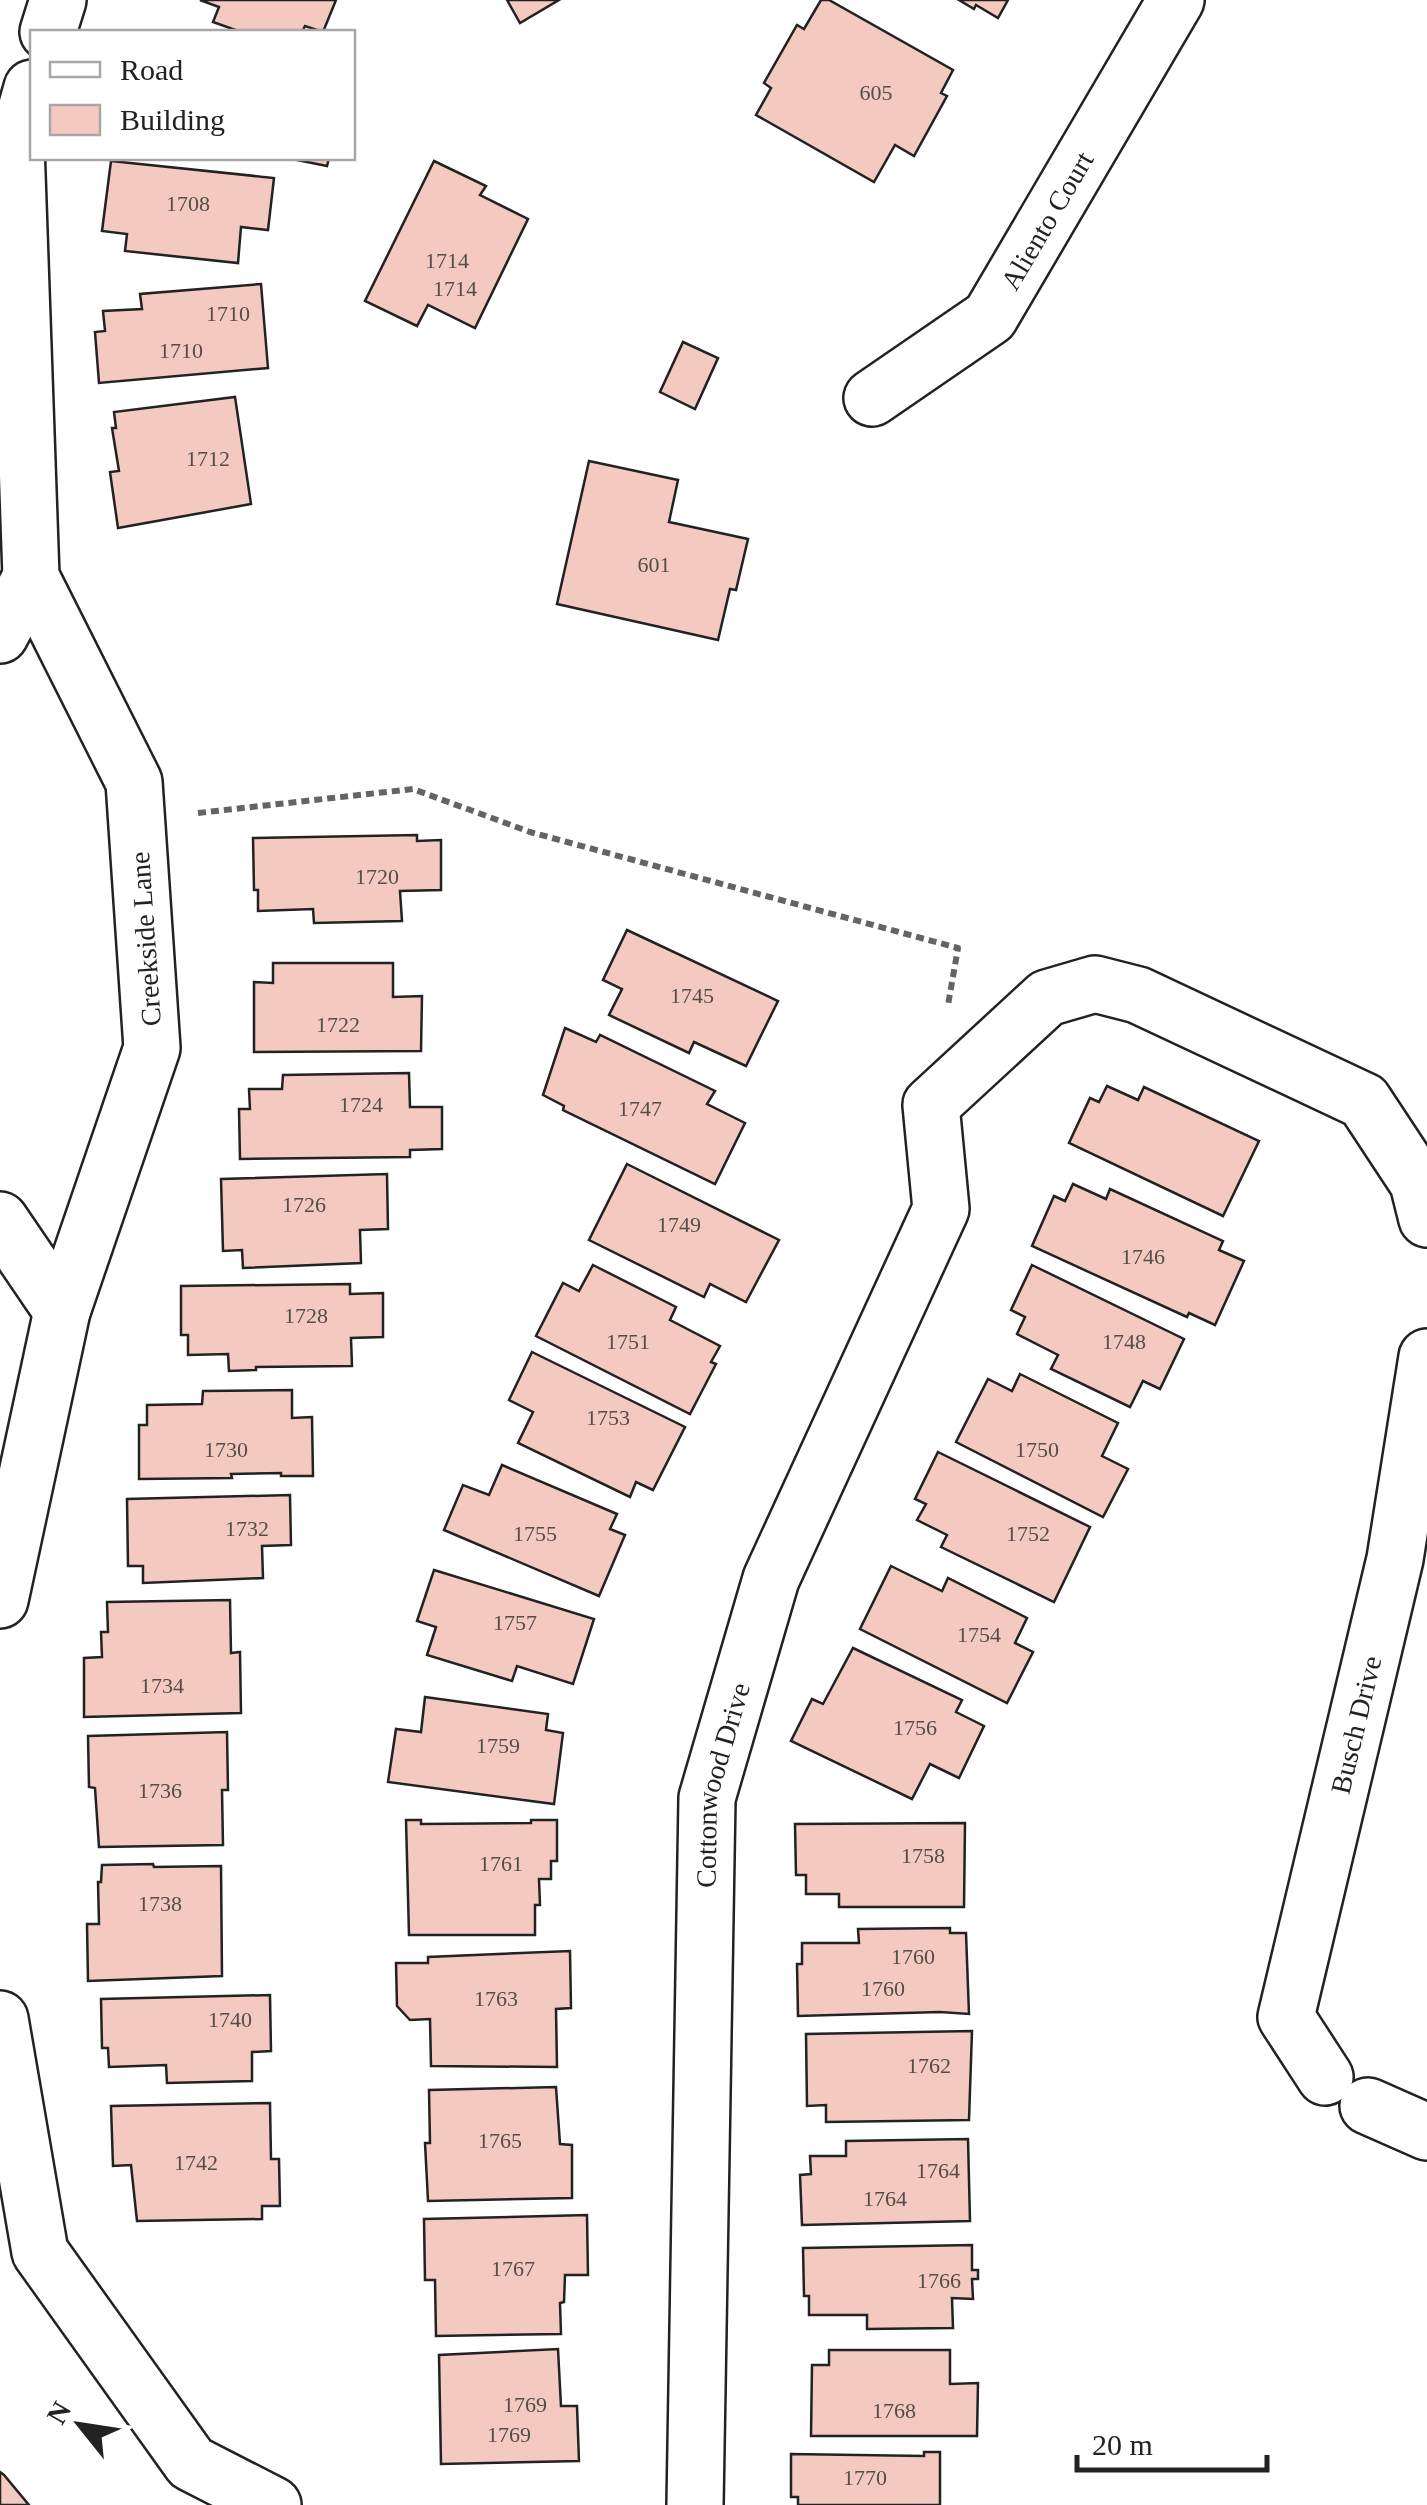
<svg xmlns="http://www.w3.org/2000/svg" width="1427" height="2505" viewBox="0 0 1427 2505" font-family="'Times New Roman',serif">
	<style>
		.building { fill: #f3c9c0; stroke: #222; stroke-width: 2.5 }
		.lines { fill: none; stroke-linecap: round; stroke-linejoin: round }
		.minor-casing { stroke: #222; stroke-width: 60 }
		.path { stroke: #646464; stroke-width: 6; stroke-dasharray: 8 5; stroke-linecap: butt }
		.minor { stroke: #fff; stroke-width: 55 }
		.labels { text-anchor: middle; stroke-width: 8; stroke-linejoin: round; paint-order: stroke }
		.number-label { font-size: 22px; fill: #564c4a }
		.street-label { font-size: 28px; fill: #222; stroke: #fff }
	</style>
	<rect width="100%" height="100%" fill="#fff"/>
	<g class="building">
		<path d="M200 0H336L323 32 305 26 302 32H241L213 22 219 7Z"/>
		<path d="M507 0H559L520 23Z"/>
		<path d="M821 0H829L953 70 941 93 947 96 914 156 895 145 874 182 756 115 771 88 764 83 797 25 804 29Z"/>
		<path d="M959 0H1008L998 18 976 5 974 9Z"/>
		<path d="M287 158H329L327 166Z"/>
		<path d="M111 161 274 178 268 230 241 227 238 263 125 251 127 234 102 231Z"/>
		<path d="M434 161 486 186 480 195 528 219 475 328 428 305 417 326 365 301Z"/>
		<path d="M261 284 268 368 99 383 95 332 105 331 103 311 142 309 140 294Z"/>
		<path d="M683 342 718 358 695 409 660 392Z"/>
		<path d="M235 397 251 504 118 528 110 472 119 471 112 428H116L114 412Z"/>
		<path d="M589 461 678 480 669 522 748 539 736 590 730 589 718 640 557 604Z"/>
		<path d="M417 835V841L441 840V890L400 891 402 921 314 923 313 909 258 911V890H254L253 838Z"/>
		<path d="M627 930 778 1001 746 1066 694 1042 689 1053 609 1015 622 989 603 980Z"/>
		<path d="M273 963H393V997L422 996 421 1051 254 1052V982L273 983Z"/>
		<path d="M565 1028 596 1042 600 1035 715 1091 707 1104 745 1123 715 1184 563 1110 564 1106 543 1095Z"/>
		<path d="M409 1073 410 1107H442V1149L410 1150V1157L240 1159 239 1109H250L249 1089H282L283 1075Z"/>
		<path d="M1107 1086 1138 1100 1144 1087 1259 1141 1223 1216 1069 1143 1090 1098 1099 1102Z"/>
		<path d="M627 1164 779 1240 746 1302 710 1284 704 1297 589 1240Z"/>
		<path d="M387 1174 388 1229 360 1230 361 1263 243 1268 242 1250 223 1251 221 1179Z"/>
		<path d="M1073 1184 1106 1199 1110 1189 1223 1241 1219 1250 1244 1261 1215 1325 1189 1313 1187 1317 1032 1246 1054 1196 1065 1201Z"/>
		<path d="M593 1265 676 1307 670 1320 720 1346 711 1362 716 1364 690 1414 536 1336 563 1283 579 1291Z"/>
		<path d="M1032 1265 1184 1339 1160 1389 1143 1381 1130 1407 1051 1369 1058 1355 1017 1334 1025 1317 1011 1310Z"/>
		<path d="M350 1284V1294L383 1293V1337L351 1338 352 1366 256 1367V1370L229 1371 228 1354 188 1355V1335H181V1286Z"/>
		<path d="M532 1352 685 1427 653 1490 636 1482 630 1497 518 1443 533 1412 509 1400Z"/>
		<path d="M1020 1374 1118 1423 1102 1456 1128 1469 1103 1517 956 1442 988 1379 1012 1391Z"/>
		<path d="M292 1390V1418L312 1417 313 1476H281V1473L231 1474 232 1478 139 1479V1425H147V1405L202 1404 203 1391Z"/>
		<path d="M938 1452 1090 1527 1054 1602 941 1547 947 1535 917 1520 926 1504 915 1499Z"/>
		<path d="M502 1465 617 1514 610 1529 625 1535 599 1596 444 1530 463 1485 489 1495Z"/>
		<path d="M290 1495 291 1545 262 1546 263 1578 143 1583V1566H128L127 1499Z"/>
		<path d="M891 1566 942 1591 948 1578 1027 1618 1015 1643 1033 1652 1007 1703 860 1629Z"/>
		<path d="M434 1570 594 1619 573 1684 517 1666 512 1681 427 1655 436 1627 417 1621Z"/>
		<path d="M230 1600 231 1653 240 1652 241 1713 84 1717V1658L102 1657 101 1632H108L107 1602Z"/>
		<path d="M853 1648 962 1700 956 1712 984 1726 959 1778 930 1764 912 1799 791 1741 812 1699 823 1704Z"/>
		<path d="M425 1697 548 1714 546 1730 563 1733 554 1804 388 1782 396 1729 421 1732Z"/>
		<path d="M227 1732 228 1790H222L223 1845 99 1847 95 1788 89 1787 88 1736Z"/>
		<path d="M406 1820H421V1824L531 1823V1820H557V1861H551V1879H539L540 1905H535V1935H409Z"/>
		<path d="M965 1823 964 1907H839V1894H806V1875H796L795 1824Z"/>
		<path d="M153 1864 154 1867 221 1866 222 1976 88 1981 87 1924H99L98 1882H101L102 1865Z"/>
		<path d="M950 1928V1933H966L969 2014 940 2012 798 2016 797 1964H802V1943H859L858 1929Z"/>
		<path d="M570 1951 571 2008 556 2009 557 2067 431 2066 430 2019 410 2020 397 2006 396 1963H428V1957Z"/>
		<path d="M270 1995 271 2051 252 2052V2081L167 2083 166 2065 109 2067 108 2048H102L101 1999Z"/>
		<path d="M972 2031 969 2120 826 2122V2105L807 2106 806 2034Z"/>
		<path d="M556 2087 560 2144 572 2145V2198L428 2201 425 2143H430L429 2090Z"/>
		<path d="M270 2103 271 2159H279L280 2206H262V2219L137 2221 131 2165 113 2166 111 2106Z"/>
		<path d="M968 2139 970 2221 802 2225 800 2175 811 2174 810 2156H846V2141Z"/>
		<path d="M587 2215 588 2275H565L564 2302 560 2303 561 2334 436 2336 435 2280H425L424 2219Z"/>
		<path d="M972 2245V2270H978V2279H972L973 2299 952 2298 953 2328 867 2329V2315H809V2296H804L803 2248Z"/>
		<path d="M558 2349 561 2406H577L579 2461 441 2464 439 2355Z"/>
		<path d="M829 2350H950V2384L978 2383 977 2436H811L812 2365H829Z"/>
		<path d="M924 2452H940V2505H798V2497H791V2454L924 2456Z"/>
		<path d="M0 2472 4 2475 29 2505H0Z"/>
	</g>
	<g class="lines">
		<g class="minor-casing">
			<g id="minor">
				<path d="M48 32 58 0"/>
				<path id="s1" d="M872 398 990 317 1176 0"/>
				<path d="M0 635 31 577"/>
				<path d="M0 1220 62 1311"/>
				<path d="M0 1600 62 1311 152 1048 134 782 31 577 16 145 32 88"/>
				<path d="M0 2019 40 2252 191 2463 273 2505"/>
				<path id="s2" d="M1325 2077 1286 2017 1395 1559 1427 1357"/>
				<path d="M1368 2106 1427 2132"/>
				<path id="s3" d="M695 2505 707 1798 771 1579 941 1209 931 1105 1047 998 1095 984 1138 995 1364 1101 1418 1183 1427 1219"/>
			</g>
		</g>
		<path class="path" d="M198 813 413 789 530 832 958 948 948 1005"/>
		<use href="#minor" class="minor"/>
	</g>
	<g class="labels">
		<g class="number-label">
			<text x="876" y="100">605</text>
			<text x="188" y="211">1708</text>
			<text x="447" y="268">1714</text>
			<text x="455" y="296">1714</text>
			<text x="228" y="321">1710</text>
			<text x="181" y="358">1710</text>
			<text x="208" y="466">1712</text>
			<text x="654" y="572">601</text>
			<text x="377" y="884">1720</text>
			<text x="692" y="1003">1745</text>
			<text x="338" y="1032">1722</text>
			<text x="361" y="1112">1724</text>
			<text x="640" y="1116">1747</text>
			<text x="304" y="1212">1726</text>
			<text x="679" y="1232">1749</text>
			<text x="1143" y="1264">1746</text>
			<text x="306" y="1323">1728</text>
			<text x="628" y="1349">1751</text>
			<text x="1124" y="1349">1748</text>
			<text x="608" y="1425">1753</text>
			<text x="226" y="1457">1730</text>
			<text x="1037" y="1457">1750</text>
			<text x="247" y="1536">1732</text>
			<text x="535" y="1541">1755</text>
			<text x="1028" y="1541">1752</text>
			<text x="515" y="1630">1757</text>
			<text x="979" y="1642">1754</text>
			<text x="162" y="1693">1734</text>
			<text x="915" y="1735">1756</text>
			<text x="498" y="1753">1759</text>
			<text x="160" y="1798">1736</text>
			<text x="923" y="1863">1758</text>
			<text x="501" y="1871">1761</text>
			<text x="160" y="1911">1738</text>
			<text x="913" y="1964">1760</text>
			<text x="883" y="1996">1760</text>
			<text x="496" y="2006">1763</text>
			<text x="230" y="2027">1740</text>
			<text x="929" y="2073">1762</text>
			<text x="500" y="2148">1765</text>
			<text x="196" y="2170">1742</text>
			<text x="938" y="2178">1764</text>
			<text x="885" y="2206">1764</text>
			<text x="513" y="2276">1767</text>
			<text x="939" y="2288">1766</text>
			<text x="525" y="2412">1769</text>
			<text x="894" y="2418">1768</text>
			<text x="509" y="2442">1769</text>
			<text x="865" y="2485">1770</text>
		</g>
		<g class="street-label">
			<text dy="10" stroke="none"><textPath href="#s1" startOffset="255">Aliento Court</textPath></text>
			<text transform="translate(145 939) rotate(-94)" y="10">Creekside Lane</text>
			<text dy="10" stroke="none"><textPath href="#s2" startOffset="372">Busch Drive</textPath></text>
			<text dy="10" stroke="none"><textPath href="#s3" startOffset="722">Cottonwood Drive</textPath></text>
		</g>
	</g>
	<rect x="30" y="30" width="325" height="130" fill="#ffffff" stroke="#a7a7a7" stroke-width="2.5"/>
	<rect x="50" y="62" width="50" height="15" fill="#ffffff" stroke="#a7a7a7" stroke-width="2.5"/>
	<text x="120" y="80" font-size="30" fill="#222222">Road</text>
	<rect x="50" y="105" width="50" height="30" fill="#f3c9c0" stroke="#a7a7a7" stroke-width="2.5"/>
	<text x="120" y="130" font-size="30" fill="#222222">Building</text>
	<g transform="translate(80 2425) rotate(300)" stroke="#ffffff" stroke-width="8" paint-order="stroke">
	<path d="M0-8L18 38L0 25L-18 38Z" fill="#222222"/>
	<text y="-15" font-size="28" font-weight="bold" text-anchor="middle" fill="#222222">N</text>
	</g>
	<path d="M1077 2455v15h190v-15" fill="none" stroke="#222222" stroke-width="5"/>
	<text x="1092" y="2455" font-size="30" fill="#222222" stroke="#ffffff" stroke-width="8" paint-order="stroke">20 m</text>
</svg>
